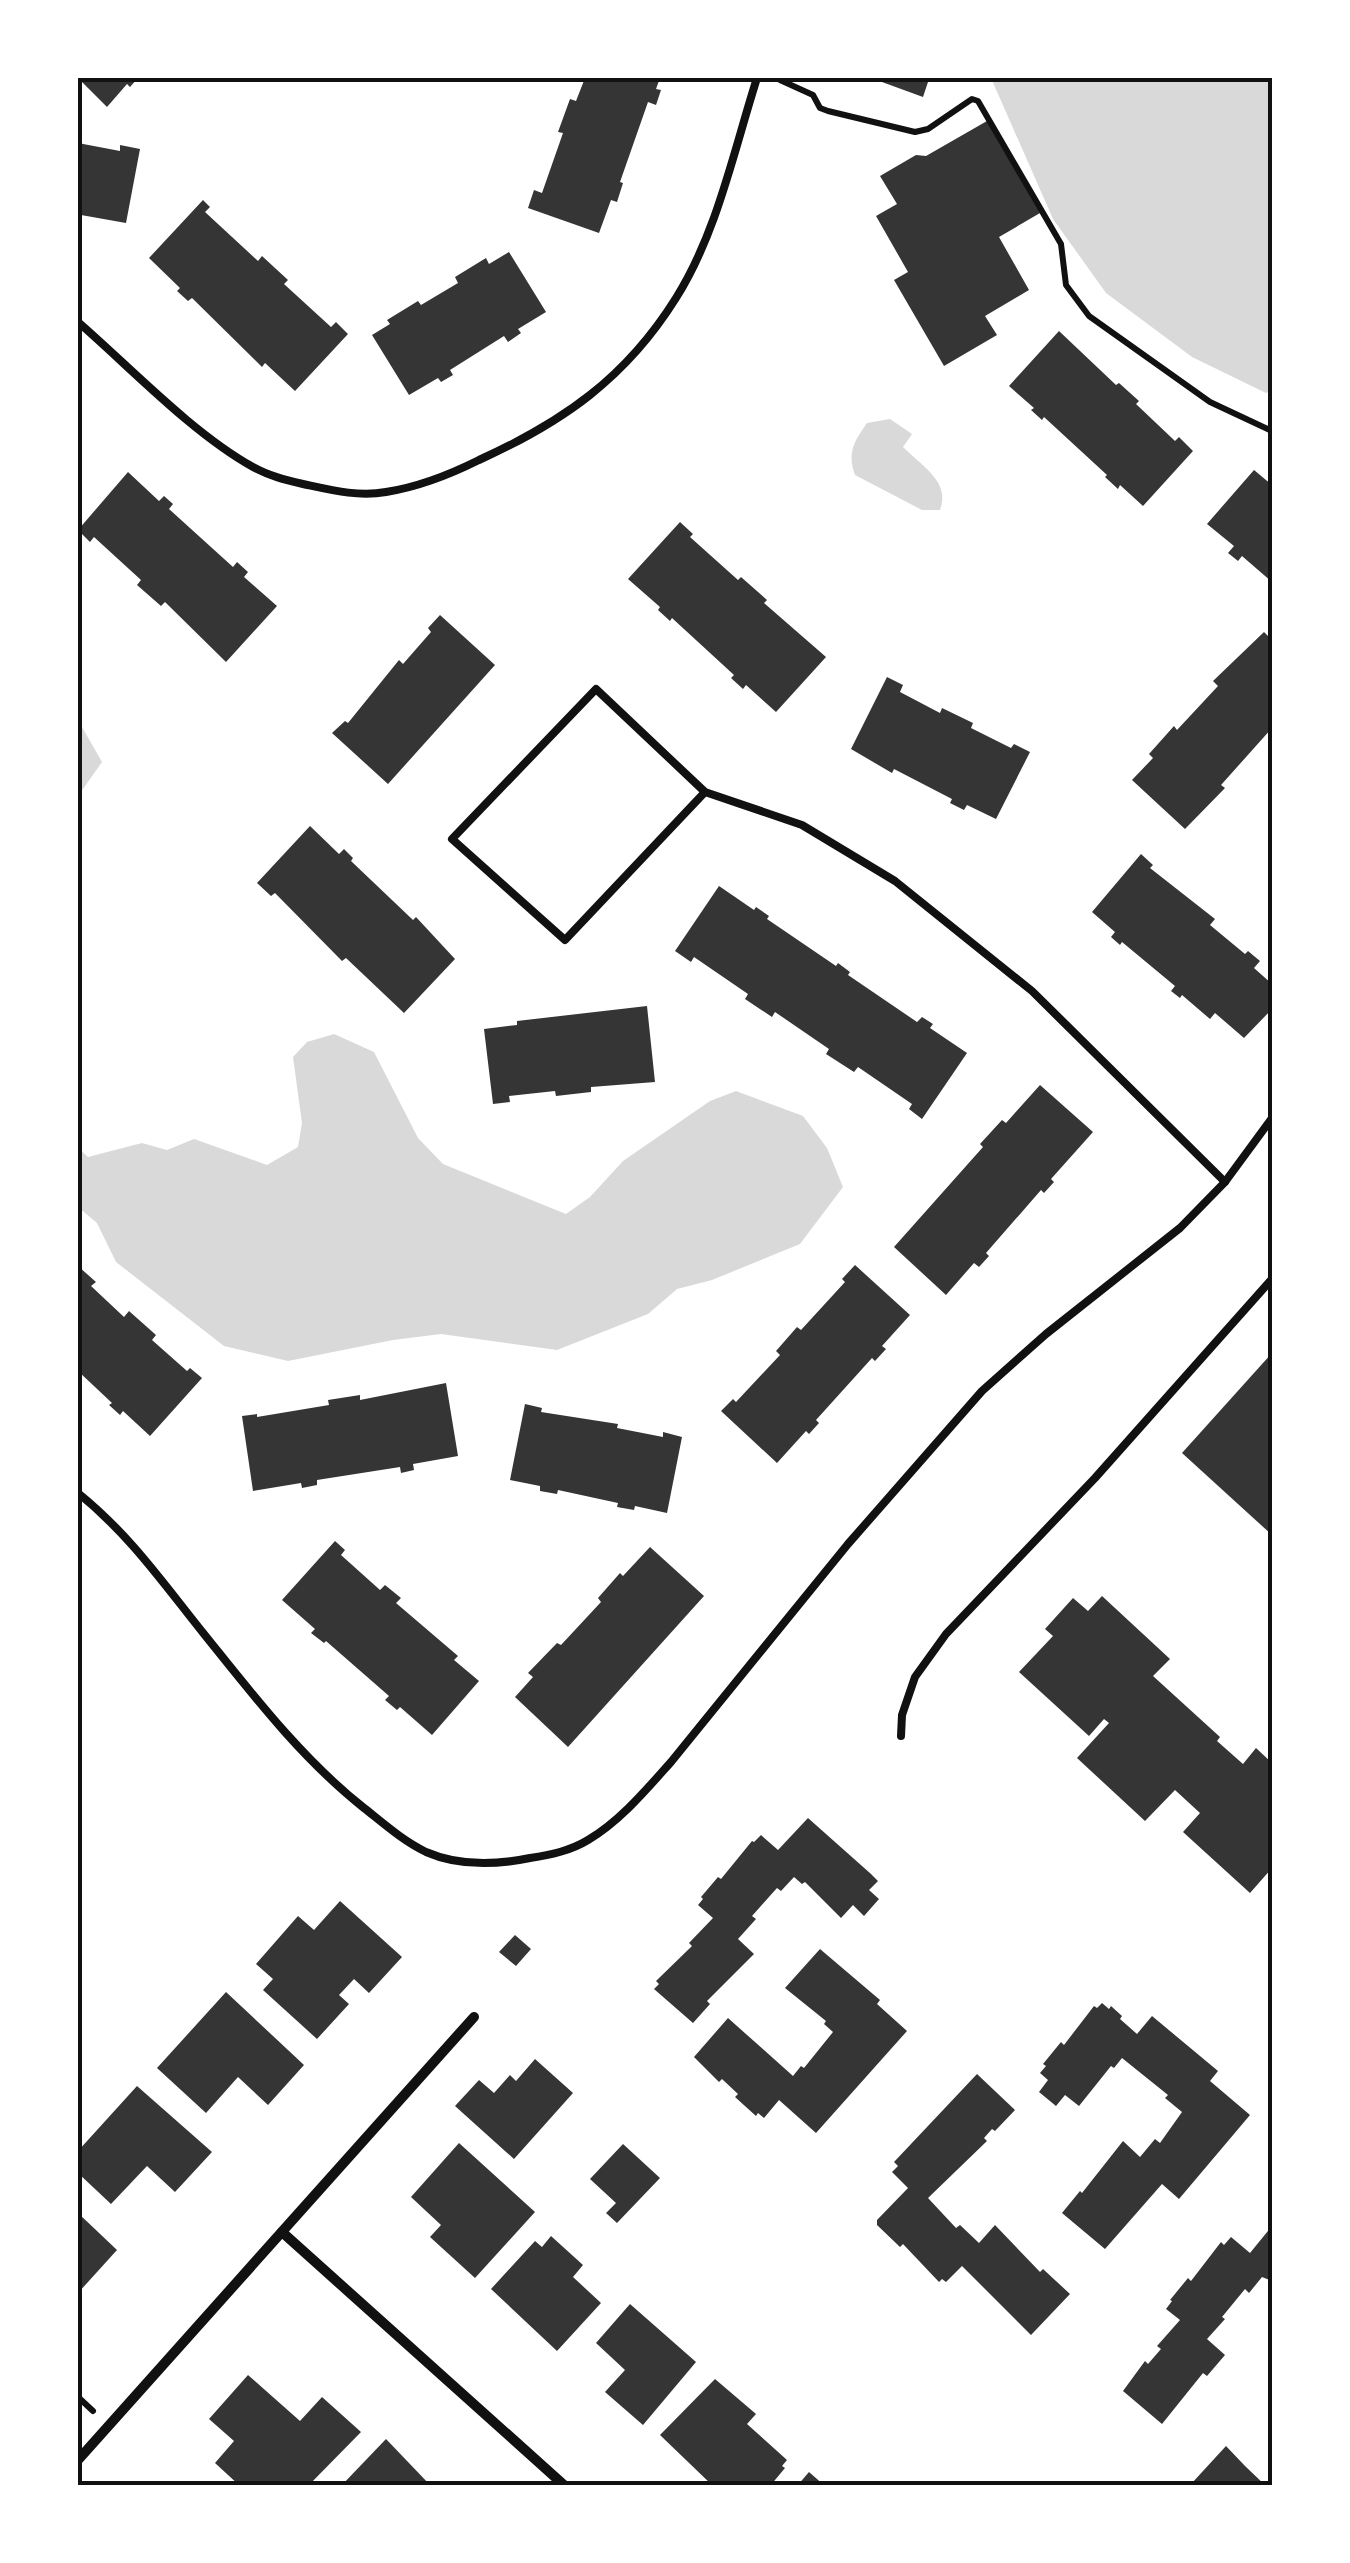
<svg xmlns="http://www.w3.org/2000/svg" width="1350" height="2563" viewBox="0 0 1350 2563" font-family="Rubik,sans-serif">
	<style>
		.water { fill: #d9d9d9 }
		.building { fill: #353535 }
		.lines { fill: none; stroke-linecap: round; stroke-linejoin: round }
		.path { stroke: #111; stroke-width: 6 }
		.service { stroke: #111; stroke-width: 8 }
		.minor { stroke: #111; stroke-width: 10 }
		.neatline { fill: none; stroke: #111; stroke-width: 4 }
	</style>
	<rect width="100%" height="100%" fill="#fff"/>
	<g class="water">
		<path d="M991 78H1272V390L1266 393 1192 357 1106 293 1053 219Z"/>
		<path d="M890 419 912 434 903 447C922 466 951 482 940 510H922L855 475C847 452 854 442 867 423Z"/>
		<path d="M78 720 102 762 78 796Z"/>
		<path d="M334 1034 374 1052 418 1138 443 1164 566 1214 590 1197 623 1161 710 1101 736 1091 803 1116 827 1148 843 1187 800 1244 712 1280 677 1289 648 1314 557 1350 441 1334 393 1340 288 1361 224 1346 116 1262 97 1223 78 1207V1148L88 1157 142 1143 167 1150 194 1139 267 1165 298 1147 302 1123 293 1057 307 1042Z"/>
	</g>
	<g class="building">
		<path d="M78 78H138L130 87 127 84 107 107Z"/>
		<path d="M585 78H660L656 89 661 90 656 105 648 102 620 182 623 183 617 202 611 200 599 233 528 208 534 190 542 193 563 133 558 132 570 99 576 101Z"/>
		<path d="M871 78H924L928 82 923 97Z"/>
		<path d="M987 121 1040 213 999 237 1029 290 985 316 997 335 944 366 894 280 908 272 876 216 897 204 880 176 916 155 926 156Z"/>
		<path d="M78 143 120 151V145L140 149 126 223 81 215 78 226Z"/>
		<path d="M203 200 210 207 205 212 258 261 262 256 288 280 284 284 331 327 336 322 348 334 295 391 265 363 262 367 192 298 188 301 177 291 180 288 149 258Z"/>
		<path d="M509 252 546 312 518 329 521 333 508 342 504 336 450 370 453 375 441 382 438 378 409 395 372 335 390 324 387 320 418 301 421 305 458 283 455 277 486 258 489 264Z"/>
		<path d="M1059 331 1116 385 1119 383 1139 401 1136 404 1175 441 1179 437 1193 451 1143 506 1120 485 1118 489 1105 477 1107 475 1044 417 1042 420 1031 410 1034 408 1009 386Z"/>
		<path d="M1254 470 1272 485V582L1242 556 1238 561 1228 553 1234 546 1207 524Z"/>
		<path d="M128 472 159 501 164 496 173 504 169 509 233 567 237 562 248 572 244 577 277 606 226 662 165 602 161 606 137 585 141 580 94 537 90 542 78 530Z"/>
		<path d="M680 522 693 534 690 537 738 580 741 577 767 600 764 603 826 657 776 712 746 685 743 689 731 678 734 675 672 618 670 621 658 610 660 607 628 579Z"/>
		<path d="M440 615 495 665 388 784 332 733 345 721 348 723 399 660 403 664 431 632 428 628Z"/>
		<path d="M1264 632 1272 640V728L1221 785 1225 788 1185 829 1132 780 1153 758 1149 754 1174 726 1177 730 1218 686 1213 681Z"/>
		<path d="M887 677 903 685 900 692 940 713 942 708 973 723 971 728 1011 748 1014 744 1030 752 996 819 967 805 964 810 950 803 952 799 894 769 892 773 851 749Z"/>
		<path d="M310 826 339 854 344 849 353 858 351 861 413 920 416 917 455 959 404 1013 346 958 342 961 275 893 271 896 257 883Z"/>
		<path d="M1141 854 1153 865 1150 868 1215 919 1210 925 1245 954 1248 951 1260 961 1254 968 1272 984V1009L1244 1038 1215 1013 1210 1019 1182 995 1180 998 1171 991 1175 986 1122 942 1120 945 1111 937 1115 932 1092 912Z"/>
		<path d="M719 886 754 910 756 907 769 916 767 919 836 966 838 963 850 972 848 975 917 1022 922 1017 933 1024 930 1028 967 1053 922 1119 909 1109 912 1104 858 1067 854 1072 826 1054 829 1049 775 1012 772 1017 745 999 748 994 694 957 691 962 675 951Z"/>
		<path d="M647 1006 655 1082 591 1087V1092L556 1096 555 1091 509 1096 510 1102 493 1104 484 1029 517 1025V1021Z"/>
		<path d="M1040 1085 1093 1132 1051 1179 1054 1182 1044 1193 1041 1190 986 1253 989 1256 979 1267 974 1263 946 1295 894 1247 983 1147 980 1144 1002 1120 1006 1123Z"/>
		<path d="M855 1265 910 1315 882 1346 886 1349 875 1361 872 1358 816 1420 819 1423 809 1434 806 1431 777 1463 721 1411 733 1399 736 1402 780 1355 776 1351 797 1327 801 1330 845 1282 842 1279Z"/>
		<path d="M78 1266 96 1282 91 1286 124 1317 129 1311 156 1335 152 1340 187 1371 190 1368 202 1378 150 1436 123 1411 120 1415 109 1405 112 1403 78 1371Z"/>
		<path d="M1272 1353V1535L1182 1453Z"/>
		<path d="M446 1383 458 1456 413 1464 414 1470 401 1473 400 1467 317 1480V1485L302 1488 301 1483 253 1491 242 1416 257 1414V1417L329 1405 328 1400 360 1395V1400Z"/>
		<path d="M525 1404 542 1408 541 1412 618 1424 617 1428 663 1437V1432L682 1437 667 1513 635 1506 634 1510 617 1507 618 1503 558 1490 557 1494 540 1491V1486L510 1480Z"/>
		<path d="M335 1541 345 1550 341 1555 380 1590 385 1585 401 1598 396 1603 458 1656 454 1660 479 1681 432 1735 400 1707 397 1710 385 1700 389 1696 326 1641 324 1643 311 1633 315 1629 282 1600Z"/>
		<path d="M650 1547 704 1596 568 1747 515 1697 533 1677 528 1673 557 1643 561 1645 601 1602 598 1598 620 1573 623 1576Z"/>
		<path d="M1102 1596 1170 1659 1153 1676 1220 1737 1217 1741 1243 1764 1256 1748 1272 1763V1868L1250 1893 1183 1832 1200 1813 1175 1790 1145 1821 1077 1758 1109 1723 1104 1719 1089 1736 1019 1672 1053 1636 1045 1629 1073 1598 1088 1611Z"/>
		<path d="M808 1818 871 1874 878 1881 869 1890 879 1899 864 1916 853 1905 841 1918 805 1882 802 1884 794 1877 781 1891 777 1888 752 1916 756 1919 738 1939 754 1954 707 2001 710 2004 693 2023 654 1989 659 1984 656 1981 692 1946 689 1943 713 1918 698 1905 703 1899 701 1897 718 1877 721 1879 752 1841 754 1842 761 1835 778 1850Z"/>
		<path d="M340 1901 402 1957 369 1993 354 1979 339 1995 349 2004 317 2039 263 1990 273 1979 256 1964 298 1916 314 1930Z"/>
		<path d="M515 1935 531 1949 516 1966 499 1952Z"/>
		<path d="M820 1949 880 2000 877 2004 907 2031 816 2133 779 2100 764 2118 758 2113 756 2116 735 2097 738 2094 722 2079 719 2082 694 2057 728 2018 793 2076 801 2066 804 2068 833 2032 824 2024 826 2021 785 1988Z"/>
		<path d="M226 1992 304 2065 268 2105 238 2077 206 2113 157 2068Z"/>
		<path d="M1102 2003 1109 2009 1111 2006 1122 2016 1120 2019 1137 2034 1152 2016 1218 2071 1210 2081 1250 2115 1179 2199 1162 2184 1105 2249 1062 2213 1080 2191 1082 2193 1123 2141 1140 2157 1155 2139 1160 2143 1182 2112 1165 2098 1168 2095 1122 2058 1114 2068 1111 2066 1079 2106 1065 2095 1056 2106 1039 2092 1048 2080 1040 2073 1046 2066 1043 2064 1061 2042 1064 2045 1094 2006 1097 2008Z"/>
		<path d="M535 2059 573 2093 514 2159 455 2106 479 2080 494 2093 510 2075 516 2081Z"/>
		<path d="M977 2074 1015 2110 995 2131 992 2129 984 2138 987 2141 928 2198 956 2228 960 2225 979 2243 995 2225 1040 2272 1043 2269 1070 2294 1031 2335 962 2266 946 2282 942 2279 939 2282 903 2244 900 2247 877 2225V2220L908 2188 892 2172 898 2166 894 2162Z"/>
		<path d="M137 2086 212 2152 175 2192 147 2166 111 2204 78 2173V2151Z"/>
		<path d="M459 2143 535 2212 475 2278 430 2237 441 2225 411 2197Z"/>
		<path d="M623 2144 660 2178 617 2223 606 2213 616 2203 590 2179Z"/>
		<path d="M78 2213 117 2250 78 2293Z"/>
		<path d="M1272 2226V2281L1262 2277 1249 2293 1245 2289 1222 2317 1225 2319 1207 2339 1225 2355 1207 2376 1203 2373 1162 2424 1123 2391 1145 2361 1148 2364 1161 2349 1157 2346 1180 2320 1166 2309 1172 2301 1170 2300 1188 2278 1191 2281 1221 2242 1224 2245 1231 2237 1250 2253Z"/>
		<path d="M551 2236 583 2265 573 2277 601 2303 557 2351 491 2289 535 2241 542 2247Z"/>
		<path d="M630 2304 696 2362 643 2425 605 2392 625 2370 596 2343Z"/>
		<path d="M248 2375 300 2421 322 2397 361 2432 308 2486H240L215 2463 234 2441 209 2419Z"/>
		<path d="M715 2379 756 2414 747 2424 787 2460 782 2466 785 2468 770 2486H713L660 2435Z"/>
		<path d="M386 2439 431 2486H341Z"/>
		<path d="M1226 2446 1245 2466 1266 2486H1195L1192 2483Z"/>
		<path d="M809 2472 825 2486H797Z"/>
	</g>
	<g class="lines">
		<g class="path">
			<path d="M780 80 813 95 820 108 828 111 915 132 928 129 972 99 978 101 1061 244 1066 285 1089 316 1210 402 1272 431"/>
			<path d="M78 2397 93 2411"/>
		</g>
		<g class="service">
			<path d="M78 322C131 368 192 433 253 467 269 476 286 480 303 484 331 490 358 497 386 492 418 487 451 474 479 460 563 422 626 378 676 298 717 233 734 150 757 78"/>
			<path d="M705 792 596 689 452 839 565 940 705 792 802 825 895 881 1032 991 1225 1182"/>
			<path d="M78 1493C130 1535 163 1583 204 1634 253 1695 302 1759 364 1808 383 1823 403 1841 426 1852 458 1866 496 1865 530 1858 550 1855 570 1851 588 1840 620 1821 646 1790 671 1762L848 1544 982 1391 1046 1334 1180 1228 1225 1182 1272 1118"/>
			<path d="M901 1736 902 1715 915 1677 946 1634 1095 1478 1272 1279"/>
		</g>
		<g class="minor">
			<path d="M282 2232 565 2486"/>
			<path d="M78 2460 474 2017"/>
		</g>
	</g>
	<rect width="1350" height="2563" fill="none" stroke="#ffffff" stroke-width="160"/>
	<rect x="80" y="80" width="1190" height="2403" class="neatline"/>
</svg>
